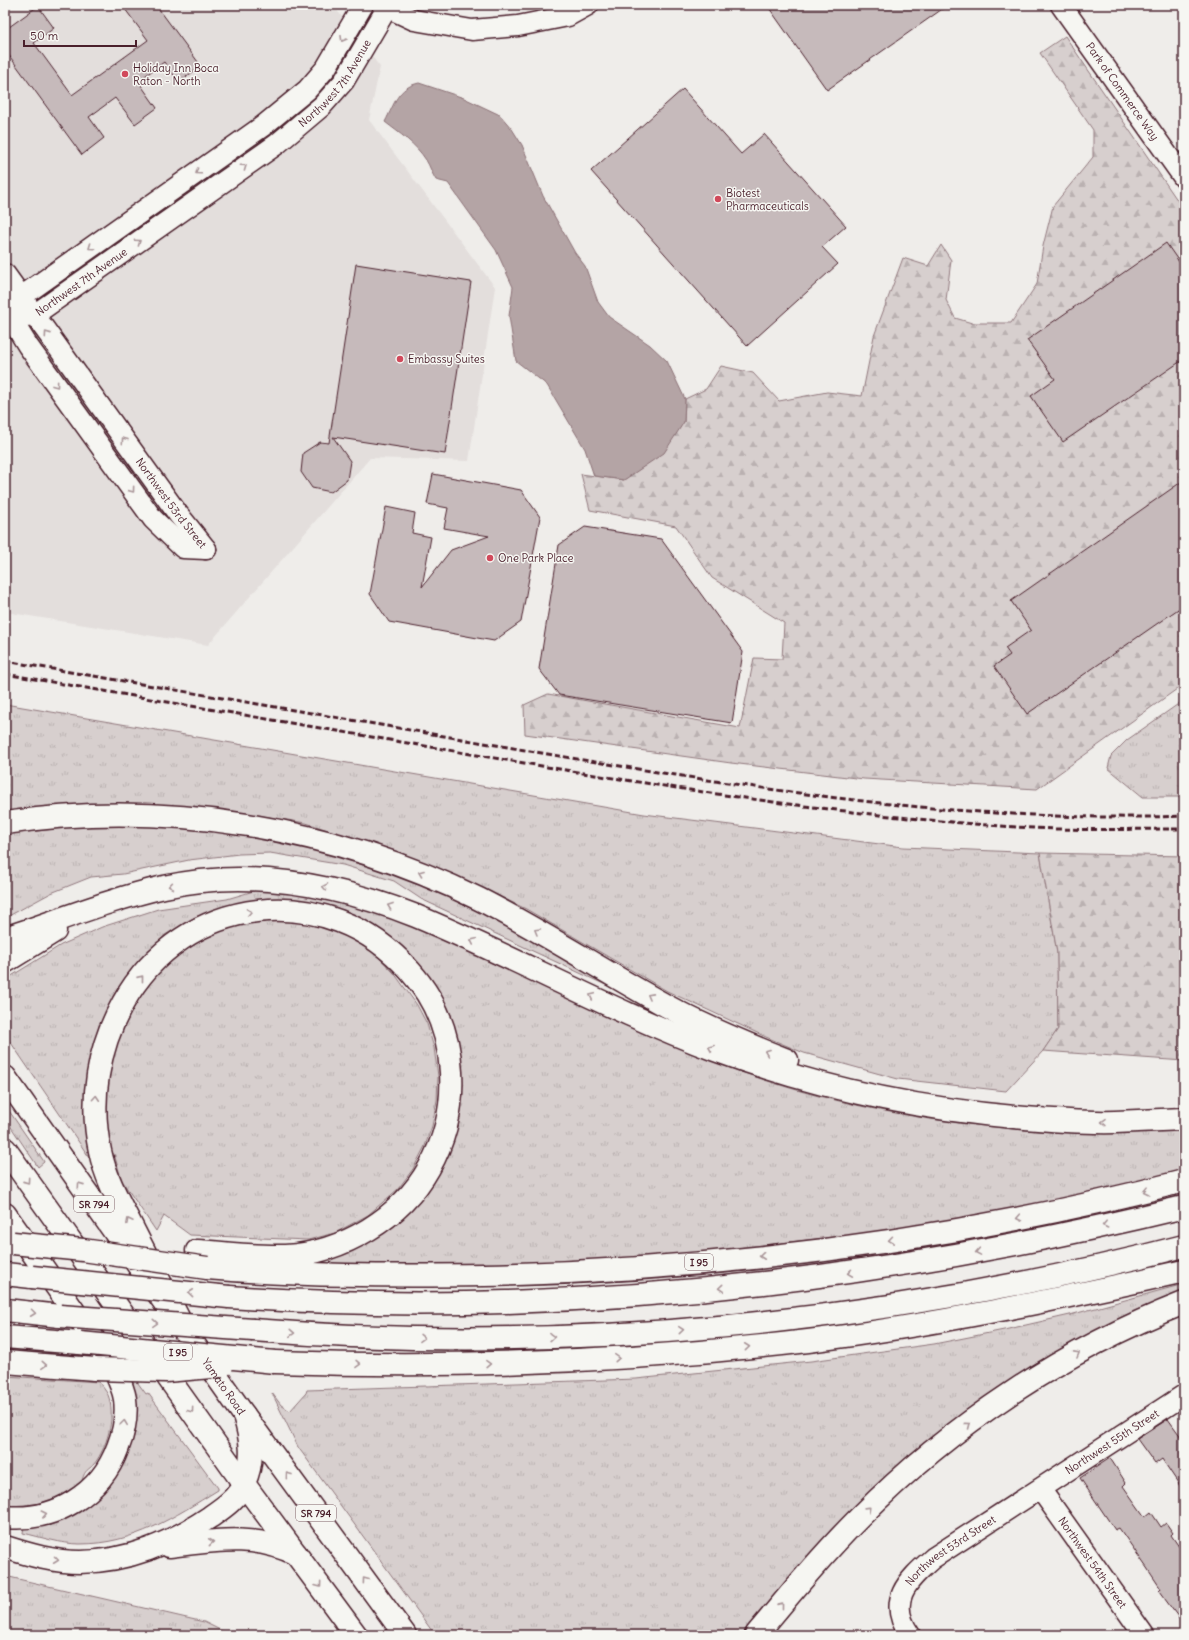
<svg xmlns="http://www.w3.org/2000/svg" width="1189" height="1640" viewBox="0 0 1189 1640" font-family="Delius,sans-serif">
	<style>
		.built { fill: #e3dedc }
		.grass { fill: url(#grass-tufts); stroke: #90777c }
		.forest { fill: url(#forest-firs); stroke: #90777c }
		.water { fill: #b4a4a5; stroke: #8a6f74 }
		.building { fill: #c6babb; stroke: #4a1f2b }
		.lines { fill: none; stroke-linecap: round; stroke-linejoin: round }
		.minor-casing { stroke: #4a1f2b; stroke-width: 23 }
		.major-casing { stroke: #4a1f2b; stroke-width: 25 }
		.highway-casing { stroke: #4a1f2b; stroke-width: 25 }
		.minor { stroke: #f6f6f2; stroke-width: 20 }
		.major { stroke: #f6f6f2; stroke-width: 22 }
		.highway { stroke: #f6f6f2; stroke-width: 22 }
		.rail { stroke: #4a1f2b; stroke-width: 3; stroke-dasharray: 6 3; stroke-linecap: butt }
		.highway-bridge-casing { stroke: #4a1f2b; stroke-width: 25; stroke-linecap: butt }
		.highway-bridge { stroke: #f6f6f2; stroke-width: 22 }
		.oneway { stroke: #a99598 }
		.poi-dot { fill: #d1495b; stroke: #f6f6f2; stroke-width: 1.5 }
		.labels { text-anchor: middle; stroke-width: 3; stroke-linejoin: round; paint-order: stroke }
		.shield { fill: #f6f6f2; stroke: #7e6067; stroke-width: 1 }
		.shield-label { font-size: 10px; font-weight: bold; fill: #4a1f2b }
		.poi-label { font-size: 11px; fill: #4a1f2b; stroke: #f6f6f2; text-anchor: start }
		.street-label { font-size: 11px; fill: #4a1f2b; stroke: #f6f6f2 }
	</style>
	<defs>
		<pattern id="grass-tufts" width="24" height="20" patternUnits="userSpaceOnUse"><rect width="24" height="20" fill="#d7cfce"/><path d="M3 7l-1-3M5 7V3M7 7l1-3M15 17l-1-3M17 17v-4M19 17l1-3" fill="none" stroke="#bab1b1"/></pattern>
		<pattern id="forest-firs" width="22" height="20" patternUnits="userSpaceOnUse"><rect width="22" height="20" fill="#d7cfce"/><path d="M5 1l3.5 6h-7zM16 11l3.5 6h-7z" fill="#bab1b1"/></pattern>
	</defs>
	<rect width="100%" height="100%" fill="#efedea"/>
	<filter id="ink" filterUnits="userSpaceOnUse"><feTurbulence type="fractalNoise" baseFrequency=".025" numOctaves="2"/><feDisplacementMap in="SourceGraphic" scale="8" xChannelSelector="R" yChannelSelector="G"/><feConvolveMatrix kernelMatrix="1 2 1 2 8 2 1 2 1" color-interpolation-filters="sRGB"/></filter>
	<g filter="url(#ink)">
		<path class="built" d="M5 5H333L380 67 369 120 495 287 469 461 370 458 208 645 5 612Z"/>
		<g class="grass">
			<path d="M1184 700V797H1143L1108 768 1111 756 1127 740Z"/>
			<path d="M5 704 644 814 903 847 1040 853 1057 953 1058 1029 1043 1051 1006 1091 898 1079 804 1053 766 1037 667 991 526 909 465 880 398 852 306 823 225 810 142 804 48 808 5 813Z"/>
			<path d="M159 826 253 834 323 851 397 875 474 907 625 994 421 899 394 881 343 865 270 853 239 854 189 860 123 874 91 877 51 893 5 918V835L70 827Z"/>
			<path d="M257 890C274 892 293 892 310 895 420 916 523 980 625 1024 691 1054 760 1082 831 1099 898 1116 969 1126 1038 1131 1086 1135 1136 1132 1184 1129V1170L1101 1191 1007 1211 888 1231 639 1259 427 1268 332 1266 330 1256 450 1145 461 1109V1084L459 1044 449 1015 426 974 406 952 378 928 334 906 287 899 254 900 234 904 195 917 165 935 134 967 116 995 94 1156 89 1157 5 1034V980L61 945 102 927 158 909 227 899Z"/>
			<path d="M282 918 319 924 369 947 394 973 417 1005 427 1024 434 1048 438 1076 437 1100 432 1126 425 1146 413 1169 398 1189 368 1215 335 1233 308 1240 190 1235 164 1216 156 1231 122 1181 114 1154 109 1153C106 1122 105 1088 112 1057 113 1048 119 1040 122 1032 143 982 175 943 228 927 245 922 265 921 282 918Z"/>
			<path d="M5 1105 43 1160 44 1162 38 1167 5 1118Z"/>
			<path d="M1184 1284V1295L951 1429 749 1635H435L298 1447 272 1393 281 1405 290 1411 306 1393 307 1390 636 1379 811 1361 934 1344 1004 1330 1070 1315Z"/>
			<path d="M5 1376 99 1382C102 1386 106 1391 108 1395 116 1415 108 1443 97 1460 88 1473 85 1466 81 1485 54 1504 38 1508 5 1507Z"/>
			<path d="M132 1379H135L146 1394 148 1393 218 1488V1490C174 1517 134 1544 80 1544 61 1544 41 1537 23 1533L24 1526 54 1523 66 1518 88 1505 135 1397Z"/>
			<path d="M5 1576 204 1622 230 1635H5Z"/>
		</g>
		<g class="forest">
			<path d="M1065 36 1184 210V684L1037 789 864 779 731 763 525 734 524 705 548 694 740 728 754 658 782 659 784 623 712 578 676 526 590 510 581 474 624 480 684 422 685 399 706 389 721 366 753 373 779 401 827 392 862 396 874 336 903 258 928 266 941 245 951 260 946 300 955 318 972 323H1011L1037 284 1043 246 1053 206 1093 157V130L1040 53Z"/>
			<path d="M1040 853 1184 856V1061L1043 1051 1058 1029 1057 953Z"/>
		</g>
		<path class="water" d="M419 83 464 98 500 115 512 129 522 145 543 196 575 253 585 266 598 302 609 317 650 345 667 361 685 399 684 422 664 453 624 480 594 476 585 449 547 385 516 361 509 316 513 287 496 250 448 183 436 180C432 174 430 166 426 160 416 144 399 133 385 122 395 103 397 88 419 83Z"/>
		<g class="building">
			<path d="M122 5H156L201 66 179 82 164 62 138 81 157 108 135 124 115 98 89 117 104 138 82 155 5 50V30L38 6 54 28 34 43 72 95 148 40Z"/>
			<path d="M767 5H948L827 90Z"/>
			<path d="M683 89 741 154 764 134 846 226 822 247 838 264 747 346 591 171Z"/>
			<path d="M1166 243 1184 269V359L1063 442 1031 396 1055 379 1027 340Z"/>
			<path d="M356 264 471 282 445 454 333 437 350 461 347 480 331 492 312 488 301 472 303 453 320 442 329 443Z"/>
			<path d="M433 474 521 490 540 517 521 622 494 641 389 622 370 594 386 507 415 513 412 533 431 537 422 587 451 550 489 536 444 528 448 508 427 504Z"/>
			<path d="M1184 480V605L1027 714 994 666 1010 655 1005 648 1031 630 1011 601Z"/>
			<path d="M585 527 661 539 743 652 732 723 559 695 539 669 559 545Z"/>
			<path d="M1168 1419 1184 1441V1492L1162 1459 1155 1464 1137 1439Z"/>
			<path d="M1110 1458 1126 1483 1123 1486 1145 1517 1151 1512 1161 1527 1166 1523 1173 1533 1171 1535 1184 1554V1625L1159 1591 1161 1589 1147 1568 1119 1528 1115 1530 1080 1478Z"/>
		</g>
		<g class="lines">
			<g class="minor-casing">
				<g id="minor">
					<path d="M382 5 414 20 472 30 518 26 568 16 588 5"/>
					<path id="s1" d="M1061 5 1184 178"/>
					<path id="s2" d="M5 274 178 514 206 549"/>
					<path d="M5 309 28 346 153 519 183 548 206 549"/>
					<path id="s3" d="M10 318 34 315 277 144 322 106 344 81 387 8"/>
					<path d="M10 318 21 297 263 126 307 90 326 68 363 5"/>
					<path id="s4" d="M1041 1490 1144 1635"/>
					<path id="s5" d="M910 1635C886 1601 907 1581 933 1558L1184 1395"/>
				</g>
			</g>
			<g class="major-casing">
				<g id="major">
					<path id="s6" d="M5 1077 244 1415 405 1635"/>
					<path d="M5 1149 244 1484 356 1635"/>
				</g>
			</g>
			<g class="highway-casing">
				<g id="highway">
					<path d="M5 823C166 799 333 827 479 899 546 933 609 975 676 1011 712 1030 749 1045 787 1060"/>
					<path d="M5 938C57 921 111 899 164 887 249 868 337 885 416 916 517 958 613 1012 715 1050 812 1086 912 1108 1014 1117 1048 1120 1082 1123 1115 1122 1138 1121 1161 1120 1184 1119"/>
					<path d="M5 962 55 931"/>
					<path d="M5 1214 112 1365C117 1376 123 1386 125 1399 127 1415 124 1432 118 1447 101 1494 55 1522 5 1517"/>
					<path d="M207 1268C299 1276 392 1276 484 1275 719 1270 956 1240 1184 1181"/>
					<path d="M5 1274 32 1277"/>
					<path d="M229 1297C551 1319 872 1283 1184 1207"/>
					<path d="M5 1310 60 1316"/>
					<path d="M253 1330C564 1355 882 1324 1184 1246"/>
					<path d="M185 1331C168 1298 151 1265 134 1231 121 1205 106 1180 100 1151 89 1100 98 1048 123 1003 183 894 328 877 410 971 435 999 449 1034 451 1072 453 1106 446 1138 429 1168 401 1218 343 1253 285 1256 256 1257 226 1253 197 1251"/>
					<path d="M5 1337 80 1343"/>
					<path d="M5 1362 95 1369"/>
					<path d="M275 1362C453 1368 631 1362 808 1341 935 1325 1060 1299 1184 1271"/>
					<path d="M169 1546C214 1541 254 1533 296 1554"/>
					<path d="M5 1547C30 1555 54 1562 80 1562 129 1561 170 1544 210 1517 223 1508 238 1498 244 1483 255 1460 251 1438 244 1415"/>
					<path d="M756 1635C790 1594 823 1554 860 1517 951 1425 1064 1350 1184 1303"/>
				</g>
			</g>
			<use href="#minor" class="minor"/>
			<use href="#major" class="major"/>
			<use href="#highway" class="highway"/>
			<g class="rail">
				<path d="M5 661C182 691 359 721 536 752 750 788 966 824 1184 816"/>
				<path d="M5 674C162 701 320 728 477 755 656 786 835 815 1016 827 1072 831 1128 829 1184 829"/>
			</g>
			<g class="highway-bridge-casing">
				<g id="highway-bridge">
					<path d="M13 1243 83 1250 207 1268"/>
					<path d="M32 1277 229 1297"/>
					<path d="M60 1316 253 1330"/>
					<path d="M80 1343 275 1362"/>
					<path d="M95 1369 166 1371 222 1366"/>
				</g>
			</g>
			<use href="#highway-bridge" class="highway-bridge"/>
		</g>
		<defs><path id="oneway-chevron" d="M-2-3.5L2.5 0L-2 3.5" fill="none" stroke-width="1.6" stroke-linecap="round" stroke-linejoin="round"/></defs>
		<g class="oneway">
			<use href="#oneway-chevron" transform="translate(343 39) rotate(120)"/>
			<use href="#oneway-chevron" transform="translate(244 167) rotate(-35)"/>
			<use href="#oneway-chevron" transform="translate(198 172) rotate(145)"/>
			<use href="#oneway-chevron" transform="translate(138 242) rotate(-35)"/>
			<use href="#oneway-chevron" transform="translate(91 247) rotate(145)"/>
			<use href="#oneway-chevron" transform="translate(47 334) rotate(-125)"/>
			<use href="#oneway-chevron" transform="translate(56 385) rotate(54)"/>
			<use href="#oneway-chevron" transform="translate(124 440) rotate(-126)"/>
			<use href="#oneway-chevron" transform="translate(132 490) rotate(54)"/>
			<use href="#oneway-chevron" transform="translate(421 873) rotate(-159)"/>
			<use href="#oneway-chevron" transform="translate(171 886) rotate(171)"/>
			<use href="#oneway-chevron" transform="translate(325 887) rotate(-170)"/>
			<use href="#oneway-chevron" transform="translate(390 906) rotate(-160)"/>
			<use href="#oneway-chevron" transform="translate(249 912) rotate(-10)"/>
			<use href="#oneway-chevron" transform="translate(537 931) rotate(-150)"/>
			<use href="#oneway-chevron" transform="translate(473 941) rotate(-155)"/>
			<use href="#oneway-chevron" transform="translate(141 978) rotate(-51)"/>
			<use href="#oneway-chevron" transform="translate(592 996) rotate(-155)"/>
			<use href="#oneway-chevron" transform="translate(650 996) rotate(-151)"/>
			<use href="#oneway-chevron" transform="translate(711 1048) rotate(-158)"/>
			<use href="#oneway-chevron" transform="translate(767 1052) rotate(-159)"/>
			<use href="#oneway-chevron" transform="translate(96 1098) rotate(-86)"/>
			<use href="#oneway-chevron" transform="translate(1104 1122) rotate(-179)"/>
			<use href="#oneway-chevron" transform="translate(27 1181) rotate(55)"/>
			<use href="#oneway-chevron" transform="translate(80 1185) rotate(-125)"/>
			<use href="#oneway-chevron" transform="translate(1146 1191) rotate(166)"/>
			<use href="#oneway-chevron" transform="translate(1019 1218) rotate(169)"/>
			<use href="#oneway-chevron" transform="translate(129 1221) rotate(-117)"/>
			<use href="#oneway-chevron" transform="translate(1105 1225) rotate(167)"/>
			<use href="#oneway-chevron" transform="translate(891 1240) rotate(172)"/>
			<use href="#oneway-chevron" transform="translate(978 1252) rotate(170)"/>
			<use href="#oneway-chevron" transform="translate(762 1256) rotate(174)"/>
			<use href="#oneway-chevron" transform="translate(850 1273) rotate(172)"/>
			<use href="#oneway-chevron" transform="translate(721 1288) rotate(175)"/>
			<use href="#oneway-chevron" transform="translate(191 1293) rotate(-174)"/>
			<use href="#oneway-chevron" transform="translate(33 1313) rotate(7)"/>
			<use href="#oneway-chevron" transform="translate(155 1323) rotate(4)"/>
			<use href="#oneway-chevron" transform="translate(681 1330) rotate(-5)"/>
			<use href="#oneway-chevron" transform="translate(292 1333) rotate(4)"/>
			<use href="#oneway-chevron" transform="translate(552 1337) rotate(-2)"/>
			<use href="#oneway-chevron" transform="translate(422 1338) rotate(1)"/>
			<use href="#oneway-chevron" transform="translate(747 1347) rotate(-6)"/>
			<use href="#oneway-chevron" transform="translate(1077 1354) rotate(-29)"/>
			<use href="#oneway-chevron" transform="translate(617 1358) rotate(-4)"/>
			<use href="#oneway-chevron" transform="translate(358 1364) rotate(1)"/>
			<use href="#oneway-chevron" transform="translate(488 1364) rotate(-2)"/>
			<use href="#oneway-chevron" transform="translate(44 1365) rotate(4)"/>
			<use href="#oneway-chevron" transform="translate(191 1410) rotate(54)"/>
			<use href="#oneway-chevron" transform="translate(124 1423) rotate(-83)"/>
			<use href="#oneway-chevron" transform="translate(968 1425) rotate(-37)"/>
			<use href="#oneway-chevron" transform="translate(288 1475) rotate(-126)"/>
			<use href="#oneway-chevron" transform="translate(868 1509) rotate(-44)"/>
			<use href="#oneway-chevron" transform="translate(44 1514) rotate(-13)"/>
			<use href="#oneway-chevron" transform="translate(211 1542) rotate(-6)"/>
			<use href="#oneway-chevron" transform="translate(56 1560) rotate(7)"/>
			<use href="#oneway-chevron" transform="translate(365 1580) rotate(-126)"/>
			<use href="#oneway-chevron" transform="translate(319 1585) rotate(54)"/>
			<use href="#oneway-chevron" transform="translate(781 1605) rotate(-51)"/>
		</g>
	</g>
	<g class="poi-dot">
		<circle cx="125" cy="74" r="4"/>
		<circle cx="718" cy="199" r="4"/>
		<circle cx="400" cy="359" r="4"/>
		<circle cx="490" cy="558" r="4"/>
	</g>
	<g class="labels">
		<g class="shield">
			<rect x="74" y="1196" width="40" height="16" rx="3"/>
			<rect x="685" y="1254" width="28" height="16" rx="3"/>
			<rect x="164" y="1344" width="28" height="16" rx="3"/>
			<rect x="296" y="1505" width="40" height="16" rx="3"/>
		</g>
		<g class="shield-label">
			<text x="94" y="1208">SR 794</text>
			<text x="699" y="1266">I 95</text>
			<text x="178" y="1356">I 95</text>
			<text x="316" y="1517">SR 794</text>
		</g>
		<g class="poi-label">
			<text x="133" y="72">Holiday Inn Boca<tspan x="133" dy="13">Raton - North</tspan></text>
			<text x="726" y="197">Biotest<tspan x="726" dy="13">Pharmaceuticals</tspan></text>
			<text x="408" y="363">Embassy Suites</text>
			<text x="498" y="562">One Park Place</text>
		</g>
		<g class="street-label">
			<text dy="4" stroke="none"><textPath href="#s3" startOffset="406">Northwest 7th Avenue</textPath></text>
			<text dy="4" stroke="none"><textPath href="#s1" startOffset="106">Park of Commerce Way</textPath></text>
			<text dy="4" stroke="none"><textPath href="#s3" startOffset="82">Northwest 7th Avenue</textPath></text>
			<text dy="4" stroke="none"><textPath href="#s2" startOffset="283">Northwest 53rd Street</textPath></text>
			<text dy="4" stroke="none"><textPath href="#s6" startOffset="379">Yamato Road</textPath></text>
			<text dy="4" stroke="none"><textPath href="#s5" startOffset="305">Northwest 55th Street</textPath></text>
			<text dy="4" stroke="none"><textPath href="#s5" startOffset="110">Northwest 53rd Street</textPath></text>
			<text dy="4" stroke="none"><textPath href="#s4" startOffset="89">Northwest 54th Street</textPath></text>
		</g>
	</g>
	<rect width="1189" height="1640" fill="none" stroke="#f6f6f2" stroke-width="20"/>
	<rect x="10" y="10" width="1169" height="1620" fill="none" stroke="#4a1f2b" stroke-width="1.5" filter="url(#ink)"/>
	<path d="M24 40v6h112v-6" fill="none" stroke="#4a1f2b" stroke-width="2"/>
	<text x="30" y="40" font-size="12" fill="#4a1f2b" stroke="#f6f6f2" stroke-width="3" paint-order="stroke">50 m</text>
</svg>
